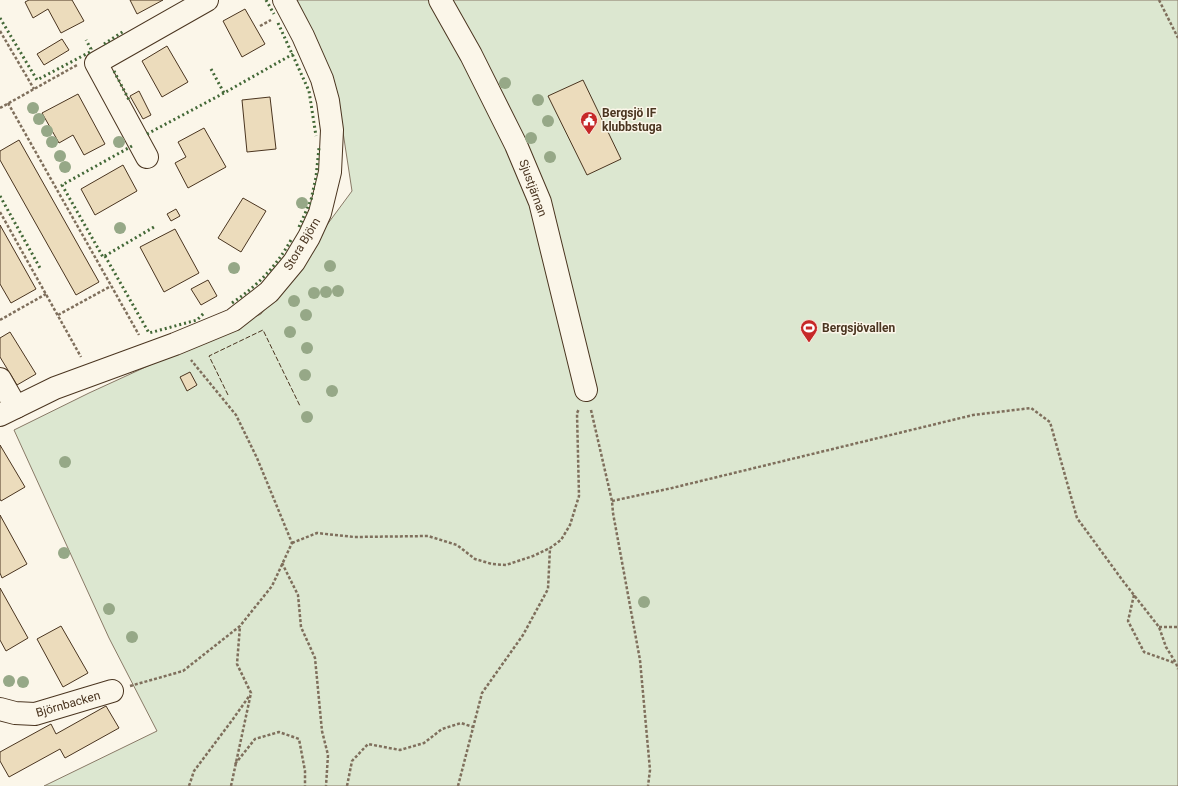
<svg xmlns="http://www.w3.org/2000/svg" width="1178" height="786" viewBox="0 0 1178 786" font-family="Roboto,sans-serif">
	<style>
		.green { fill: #dce7d0; stroke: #887966 }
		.building { fill: #ecdcbc; stroke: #4a3520 }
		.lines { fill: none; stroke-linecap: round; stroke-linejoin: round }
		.minor-casing { stroke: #4a3520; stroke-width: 24 }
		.path { stroke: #7f6f5c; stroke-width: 2.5; stroke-dasharray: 3 2; stroke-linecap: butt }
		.minor { stroke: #fbf6e9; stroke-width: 22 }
		.hedge { stroke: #436837; stroke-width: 3; stroke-dasharray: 2 3; stroke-linecap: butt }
		.fence { stroke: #4a3520; stroke-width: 1; stroke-dasharray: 5 2; stroke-linecap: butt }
		.tree { fill: #96a887 }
		.labels { text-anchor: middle; stroke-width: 3; stroke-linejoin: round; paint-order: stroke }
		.poi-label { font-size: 12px; font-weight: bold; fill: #4a3520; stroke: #fbf6e9; text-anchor: start }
		.street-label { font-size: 12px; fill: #4a3520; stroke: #fbf6e9 }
	</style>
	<rect width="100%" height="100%" fill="#fbf6e9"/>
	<path class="green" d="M291 0H1178V786H44L157 731 109 638 14 430 89 393 261 314 352 191 337 93Z"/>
	<g class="building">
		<path d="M29 0H72L84 21 61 33 48 9 33 18 25 2Z"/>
		<path d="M130 0H163L137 14Z"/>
		<path d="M245 9 265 44 242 57 223 21Z"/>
		<path d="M62 39 69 50 44 65 37 54Z"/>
		<path d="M167 46 188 82 162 97 142 61Z"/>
		<path d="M583 80 621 159 587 175 548 96Z"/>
		<path d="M139 91 151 115 143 119 130 96Z"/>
		<path d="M78 94 105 144 84 155 73 135 59 143 42 113Z"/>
		<path d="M270 97 276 149 247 152 242 100Z"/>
		<path d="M204 128 226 167 188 188 175 163 186 157 178 142Z"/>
		<path d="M19 140 99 282 76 295 0 160V151Z"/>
		<path d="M123 165 137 191 95 215 81 189Z"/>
		<path d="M243 198 266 211 241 252 218 238Z"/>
		<path d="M176 209 180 216 171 221 167 214Z"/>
		<path d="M0 225 36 289 11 303 0 284Z"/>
		<path d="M175 229 199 273 164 292 140 247Z"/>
		<path d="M208 280 217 296 201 305 191 289Z"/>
		<path d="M10 332 36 374 17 385 0 357V338Z"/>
		<path d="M190 372 197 385 187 391 180 377Z"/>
		<path d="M0 445 25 487 1 501 0 499Z"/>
		<path d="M0 515 27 564 2 578 0 573Z"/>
		<path d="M0 588 28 638 6 651 0 640Z"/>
		<path d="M61 626 88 673 63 687 37 639Z"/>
		<path d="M106 706 119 728 65 758 60 749 9 777 0 761V752L51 724 56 734Z"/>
	</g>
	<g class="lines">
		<g class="minor-casing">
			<g id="minor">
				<path d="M440 0 471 55 516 145 540 202 586 390"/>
				<path d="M147 157 96 63 207 0"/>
				<path d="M0 379 16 407"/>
				<path d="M0 415 55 388 175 344 233 320 269 292 294 262 309 237 320 213 330 172 332 130 328 101 322 79 303 36 284 0"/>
				<path d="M0 709 15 713 35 714 112 691"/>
			</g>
		</g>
		<g class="path">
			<path d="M1159 0 1178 38"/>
			<path d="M260 26 271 20"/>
			<path d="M0 31 34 89"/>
			<path d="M8 103 139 335"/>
			<path d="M0 108 77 65"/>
			<path d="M0 212 81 357"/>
			<path d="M58 315 111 286"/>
			<path d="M0 320 46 294"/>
			<path d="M591 410 612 501 613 513 640 660 650 770 648 786"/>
			<path d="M612 501 672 488 973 415 1031 408 1050 422 1077 518 1123 581 1159 627 1166 647 1176 663 1178 669"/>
			<path d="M292 543 317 533 354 537 428 536 457 545 475 559 492 564 506 565 533 556 550 548 561 540 570 525 579 496 577 413 579 409"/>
			<path d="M282 563 298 595 301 627 315 658 322 731 328 755 326 786"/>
			<path d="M1134 595 1128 621 1144 652 1175 663"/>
			<path d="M1159 627H1178"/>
			<path d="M130 686 183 671 240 626 272 586 292 543 257 458 236 415 191 360"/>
			<path d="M235 764 255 739 279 732 299 739 305 771V786"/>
			<path d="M189 786 194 771 233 719 250 695"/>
			<path d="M231 786 251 693 237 664 240 626"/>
			<path d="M347 786 352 761 368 744 400 750 424 743 442 729 461 723 473 727"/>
			<path d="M458 786 482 693 523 635 548 589 550 548"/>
		</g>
		<use href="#minor" class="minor"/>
		<g class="hedge">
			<path d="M266 0 274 14"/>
			<path d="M0 18 37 80 90 52 91 49 86 40"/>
			<path d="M278 23 309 91 316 136"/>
			<path d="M104 44 124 31"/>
			<path d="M211 69 224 93 293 54"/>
			<path d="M114 71 129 100"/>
			<path d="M147 134 224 93"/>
			<path d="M132 146 62 185 103 257 154 227"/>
			<path d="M0 196 40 268"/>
			<path d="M299 227 311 200 316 177 319 148"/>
			<path d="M105 256 149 333 197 320 205 312"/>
			<path d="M232 303C257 286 276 267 291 240"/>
		</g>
		<path class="fence" d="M228 395 209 356 263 330 300 406"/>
	</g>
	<g class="tree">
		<circle cx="505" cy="83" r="6"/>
		<circle cx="538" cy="100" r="6"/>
		<circle cx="33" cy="108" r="6"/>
		<circle cx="39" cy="119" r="6"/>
		<circle cx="548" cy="121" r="6"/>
		<circle cx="47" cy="131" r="6"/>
		<circle cx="531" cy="138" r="6"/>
		<circle cx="52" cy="142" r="6"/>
		<circle cx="119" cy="142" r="6"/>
		<circle cx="60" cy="156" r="6"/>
		<circle cx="550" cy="157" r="6"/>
		<circle cx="65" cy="167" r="6"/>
		<circle cx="302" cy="203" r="6"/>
		<circle cx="120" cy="228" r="6"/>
		<circle cx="330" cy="266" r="6"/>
		<circle cx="234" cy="268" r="6"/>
		<circle cx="338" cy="291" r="6"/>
		<circle cx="326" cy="292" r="6"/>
		<circle cx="314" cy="293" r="6"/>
		<circle cx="294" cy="301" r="6"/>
		<circle cx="306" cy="315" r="6"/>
		<circle cx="290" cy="332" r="6"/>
		<circle cx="307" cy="348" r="6"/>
		<circle cx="305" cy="375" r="6"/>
		<circle cx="332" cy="391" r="6"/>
		<circle cx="307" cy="417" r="6"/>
		<circle cx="65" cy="462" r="6"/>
		<circle cx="64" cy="553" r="6"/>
		<circle cx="644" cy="602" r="6"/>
		<circle cx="109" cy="609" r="6"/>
		<circle cx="132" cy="637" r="6"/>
		<circle cx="9" cy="681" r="6"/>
		<circle cx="23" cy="682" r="6"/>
	</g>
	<defs>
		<g id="civic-pin" transform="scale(0.9)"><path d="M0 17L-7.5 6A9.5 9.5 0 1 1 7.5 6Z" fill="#c62828" stroke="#fbf6e9"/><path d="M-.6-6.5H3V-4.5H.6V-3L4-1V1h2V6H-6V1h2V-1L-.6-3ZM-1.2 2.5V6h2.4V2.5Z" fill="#fff"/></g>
		<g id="stadium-pin" transform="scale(0.9)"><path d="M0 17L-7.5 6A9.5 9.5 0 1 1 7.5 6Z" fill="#c62828" stroke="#fbf6e9"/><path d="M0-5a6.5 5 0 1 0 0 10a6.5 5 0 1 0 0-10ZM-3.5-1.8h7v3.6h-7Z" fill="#fff"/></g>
	</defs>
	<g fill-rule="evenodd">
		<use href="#civic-pin" x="589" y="120"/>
		<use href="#stadium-pin" x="809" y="328"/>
	</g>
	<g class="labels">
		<g class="poi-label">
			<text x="602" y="117">Bergsjö IF<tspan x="602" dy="14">klubbstuga</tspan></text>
			<text x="822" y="332">Bergsjövallen</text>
		</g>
		<g class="street-label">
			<text transform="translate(533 188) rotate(70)" y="4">Sjustjärnan</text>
			<text transform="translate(302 244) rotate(-59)" y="4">Stora Björn</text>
			<text transform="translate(68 704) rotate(-16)" y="4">Björnbacken</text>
		</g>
	</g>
</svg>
